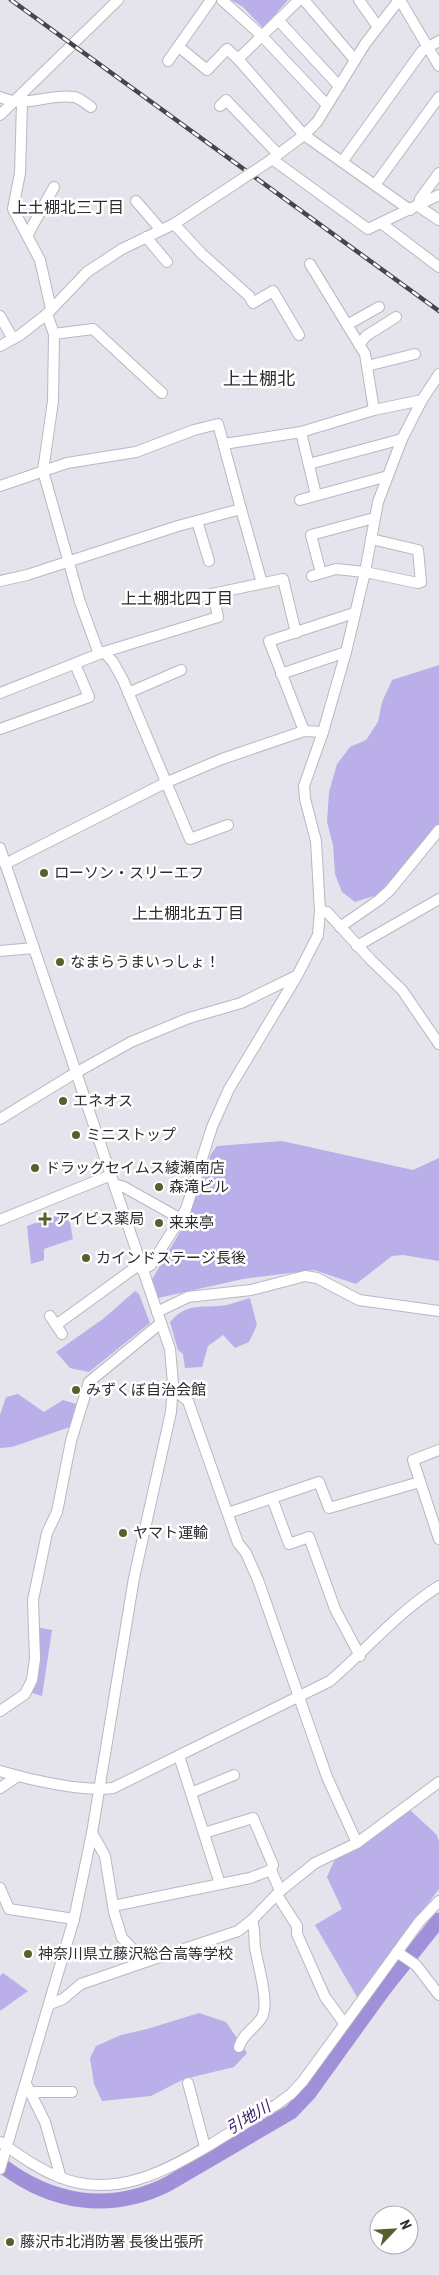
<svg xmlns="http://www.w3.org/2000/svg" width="439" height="2275" viewBox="0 0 439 2275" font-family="'Roboto Condensed','Noto Sans JP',sans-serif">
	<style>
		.green { fill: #baafe8 }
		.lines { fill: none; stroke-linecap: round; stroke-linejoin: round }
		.river { stroke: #a090d9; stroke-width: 15 }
		.minor-casing { stroke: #b9b7c0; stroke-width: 12 }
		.minor { stroke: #fff; stroke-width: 10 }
		.rail-casing { stroke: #464549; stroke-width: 4.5 }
		.rail { stroke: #fff; stroke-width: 2.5; stroke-dasharray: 8; stroke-linecap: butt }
		.minor-bridge-casing { stroke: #b9b7c0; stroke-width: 12; stroke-linecap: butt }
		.minor-bridge { stroke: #fff; stroke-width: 10 }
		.poi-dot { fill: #595e2c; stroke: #fff; stroke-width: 2 }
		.labels { text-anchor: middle; stroke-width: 5; stroke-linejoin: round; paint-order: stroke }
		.poi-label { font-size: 15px; fill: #2c2c2f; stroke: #fff; text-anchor: start }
		.neighbourhood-label { font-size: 16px; fill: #2c2c2f; stroke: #fff }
		.water-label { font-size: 16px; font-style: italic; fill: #3a1c71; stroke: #fff }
		.quarter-label { font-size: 18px; fill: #2c2c2f; stroke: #fff }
	</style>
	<rect width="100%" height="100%" fill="#e5e4ed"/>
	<g class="green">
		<path d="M231 0H288L263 28 243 7Z"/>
		<path d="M439 665V827L377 895 355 902 342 892 335 874 333 845 327 822 329 792 337 764 350 747 366 740 378 722 382 702 392 680Z"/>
		<path d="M282 1141 413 1170 439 1158V1261L403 1255 392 1256 356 1284 314 1270 243 1279 158 1298 151 1281 187 1220 211 1154 217 1146Z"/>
		<path d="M68 1211 73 1239 44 1249V1260L31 1264 27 1226Z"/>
		<path d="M135 1291 139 1294 150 1323 89 1372 70 1368 56 1352 103 1319Z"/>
		<path d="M250 1298 257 1325 249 1342 235 1348 223 1335 208 1346 202 1367 185 1368 183 1354 178 1350 170 1322C188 1301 203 1309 227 1305 235 1303 242 1300 250 1298Z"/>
		<path d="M18 1394 44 1412 63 1400 76 1404 70 1427 12 1447 0 1448V1415L6 1397Z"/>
		<path d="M36 1627 52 1630 42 1696 29 1692Z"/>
		<path d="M410 1810 437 1835 439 1842V1889L357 1997 315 1925 342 1909 327 1877 334 1861 363 1843Z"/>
		<path d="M3 1973 28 1991 0 2011V1976Z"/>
		<path d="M199 2013 226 2022 247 2053 234 2067 184 2079 151 2096 102 2101 94 2084 90 2058 96 2046 121 2035 147 2029Z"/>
	</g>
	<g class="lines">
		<path class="river" d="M0 2164C51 2204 110 2213 168 2184L291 2112 309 2093 384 1989 439 1920"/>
		<g class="minor-casing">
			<g id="minor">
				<path d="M222 0 261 35 327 105"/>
				<path d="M299 0 238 59 304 135 410 210"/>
				<path d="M304 0 355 60"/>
				<path d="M359 0 378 27"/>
				<path d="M400 0 439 66"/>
				<path d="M278 20 339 86"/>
				<path d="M179 47 207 70 227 49 238 59"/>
				<path d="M168 61 211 0"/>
				<path d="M0 97C28 109 48 93 74 97 80 98 86 104 91 107"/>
				<path d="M22 103 20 173 13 209 40 260 51 309"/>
				<path d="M220 106 226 100 278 154"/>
				<path d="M0 115 118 0"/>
				<path d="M272 159 368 229 439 195"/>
				<path d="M268 162 304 135 317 122 365 44 399 0"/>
				<path d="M342 162 422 51 439 41"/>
				<path d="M439 173 420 199 418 206 439 220"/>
				<path d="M375 185 439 97"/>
				<path d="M136 201 161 230"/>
				<path d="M381 223 439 267"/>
				<path d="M174 224 202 254 249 296 253 303 273 291 299 335"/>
				<path d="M28 234 54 187"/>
				<path d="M146 237 167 262"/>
				<path d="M310 264 365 354 374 410"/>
				<path d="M47 314 54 334 53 401 43 471 80 602 99 654"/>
				<path d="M0 316 13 339"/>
				<path d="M347 325 379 307"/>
				<path d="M54 334 93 329 162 393"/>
				<path d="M359 345 366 336 396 317"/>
				<path d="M0 346 20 335 47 314 87 272 122 249 174 224 236 183"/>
				<path d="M367 366 415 354"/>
				<path d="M301 432 316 495"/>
				<path d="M224 444 301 432 374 410 422 400"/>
				<path d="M309 464 402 439"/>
				<path d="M0 486 67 463 136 452 194 430 218 424 241 509 178 526 27 575 0 581"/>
				<path d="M300 500 388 476"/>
				<path d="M241 509 262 583"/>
				<path d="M197 521 209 561"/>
				<path d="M321 573 311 535 374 518"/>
				<path d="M312 576 336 569 365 572 418 583 421 582 418 550 371 539"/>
				<path d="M188 599 283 579 296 633"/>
				<path d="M104 652 113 662 123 680 190 839 228 825"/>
				<path d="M281 674 346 652"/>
				<path d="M0 693 104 652 218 617 213 594"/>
				<path d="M128 693 181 670"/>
				<path d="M0 729 89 697 75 664"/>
				<path d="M304 731 269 641 354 613"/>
				<path d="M0 848 161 1323 170 1349 173 1383 171 1412 134 1578 92 1833 74 1919 0 2169"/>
				<path d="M5 864 165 783 222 759 304 731 323 732"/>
				<path d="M320 911 327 912 371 960 402 990 439 1044"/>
				<path d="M340 927 379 900 390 890 439 830"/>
				<path d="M357 946 439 899"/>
				<path d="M0 951 34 948"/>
				<path d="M0 1119 70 1076 131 1042 189 1018 241 1003 296 976"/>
				<path d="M114 1184 124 1187 181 1219"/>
				<path d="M0 1220 111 1175"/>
				<path d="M142 1270 151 1265 186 1209 212 1127 229 1089 297 976 318 935 320 911 316 841 305 799 304 786 323 732 346 652 365 572 378 502 402 439 422 400 439 374"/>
				<path d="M157 1312 188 1297 251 1290 305 1276 317 1278 359 1300 439 1311"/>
				<path d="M50 1316 62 1334"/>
				<path d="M56 1325 140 1264"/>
				<path d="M173 1389 188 1401 238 1543 246 1553 258 1580 327 1777 357 1843"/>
				<path d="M439 1450 413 1460 439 1539"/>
				<path d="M272 1498 289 1544 309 1537 335 1609 360 1656"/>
				<path d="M228 1513 319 1482 329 1508 420 1482"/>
				<path d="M0 1711 25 1694 32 1680 35 1659 33 1600 47 1533 57 1512 71 1441 89 1382 161 1323"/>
				<path d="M179 1756 220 1884"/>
				<path d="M0 1771C30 1780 83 1792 113 1788L330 1681C366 1650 398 1612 439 1586"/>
				<path d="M0 1788 18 1776"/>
				<path d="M191 1793 234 1775"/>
				<path d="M92 1833 105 1856 114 1912 122 1938 145 1962 238 1931 252 1920 280 1891 315 1863 357 1843 439 1782"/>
				<path d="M204 1833 253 1818 273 1865 271 1870"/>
				<path d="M0 1888 9 1909 74 1919"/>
				<path d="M277 1895 297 1926V1934L325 1997 344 2023"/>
				<path d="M113 1906 250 1878 271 1870 280 1891"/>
				<path d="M397 1952 416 1965 439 1995"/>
				<path d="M50 2004 63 1999 81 1984 145 1962"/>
				<path d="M239 2047C243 2033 255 2029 262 2017 270 2002 257 1963 255 1947 254 1937 255 1929 252 1920"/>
				<path d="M188 2083 205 2147"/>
				<path d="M26 2084 45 2122 61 2178"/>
				<path d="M30 2092H72"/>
				<path d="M0 2142C19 2155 38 2169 59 2177 114 2199 164 2172 210 2145 232 2131 254 2118 276 2105L291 2094 303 2081 419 1922 439 1901"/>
			</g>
		</g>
		<use href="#minor" class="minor"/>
		<g class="rail-casing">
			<path id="rail" d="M11 0 439 311"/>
		</g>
		<use href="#rail" class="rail"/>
		<g class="minor-bridge-casing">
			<path id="minor-bridge" d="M236 183 268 162"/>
		</g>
		<use href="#minor-bridge" class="minor-bridge"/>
	</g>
	<g class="poi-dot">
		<circle cx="44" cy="873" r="5"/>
		<circle cx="60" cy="962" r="5"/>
		<circle cx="63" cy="1101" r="5"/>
		<circle cx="76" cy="1135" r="5"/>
		<circle cx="35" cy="1168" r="5"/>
		<circle cx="159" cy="1187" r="5"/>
		<path d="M42.5 1211.5h5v5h5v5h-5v5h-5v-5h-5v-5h5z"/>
		<circle cx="159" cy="1223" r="5"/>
		<circle cx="86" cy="1258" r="5"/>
		<circle cx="76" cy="1390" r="5"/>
		<circle cx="123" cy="1533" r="5"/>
		<circle cx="28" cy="1954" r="5"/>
		<circle cx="10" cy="2242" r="5"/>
	</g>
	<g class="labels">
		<g class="poi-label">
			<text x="54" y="878">ローソン・スリーエフ</text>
			<text x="70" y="967">なまらうまいっしょ！</text>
			<text x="73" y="1106">エネオス</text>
			<text x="86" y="1140">ミニストップ</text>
			<text x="45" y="1173">ドラッグセイムス綾瀬南店</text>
			<text x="169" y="1192">森滝ビル</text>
			<text x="55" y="1224">アイビス薬局</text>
			<text x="169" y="1228">来来亭</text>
			<text x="96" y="1263">カインドステージ長後</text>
			<text x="86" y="1395">みずくぼ自治会館</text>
			<text x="133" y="1538">ヤマト運輸</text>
			<text x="38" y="1959">神奈川県立藤沢総合高等学校</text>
			<text x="20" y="2247">藤沢市北消防署 長後出張所</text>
		</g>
		<g class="neighbourhood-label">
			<text x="68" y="213">上土棚北三丁目</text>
			<text x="177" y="604">上土棚北四丁目</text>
			<text x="188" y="919">上土棚北五丁目</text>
		</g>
		<g class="water-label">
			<text transform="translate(248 2117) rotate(-31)" y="6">引地川</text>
		</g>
		<g class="quarter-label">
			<text x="259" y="385">上土棚北</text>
		</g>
	</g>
	<g transform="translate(394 2230) rotate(65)"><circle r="24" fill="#ffffff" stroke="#ababac"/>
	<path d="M0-4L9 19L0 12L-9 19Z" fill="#595e2c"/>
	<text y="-8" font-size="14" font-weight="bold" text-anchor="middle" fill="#2c2c2f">N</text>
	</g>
</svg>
